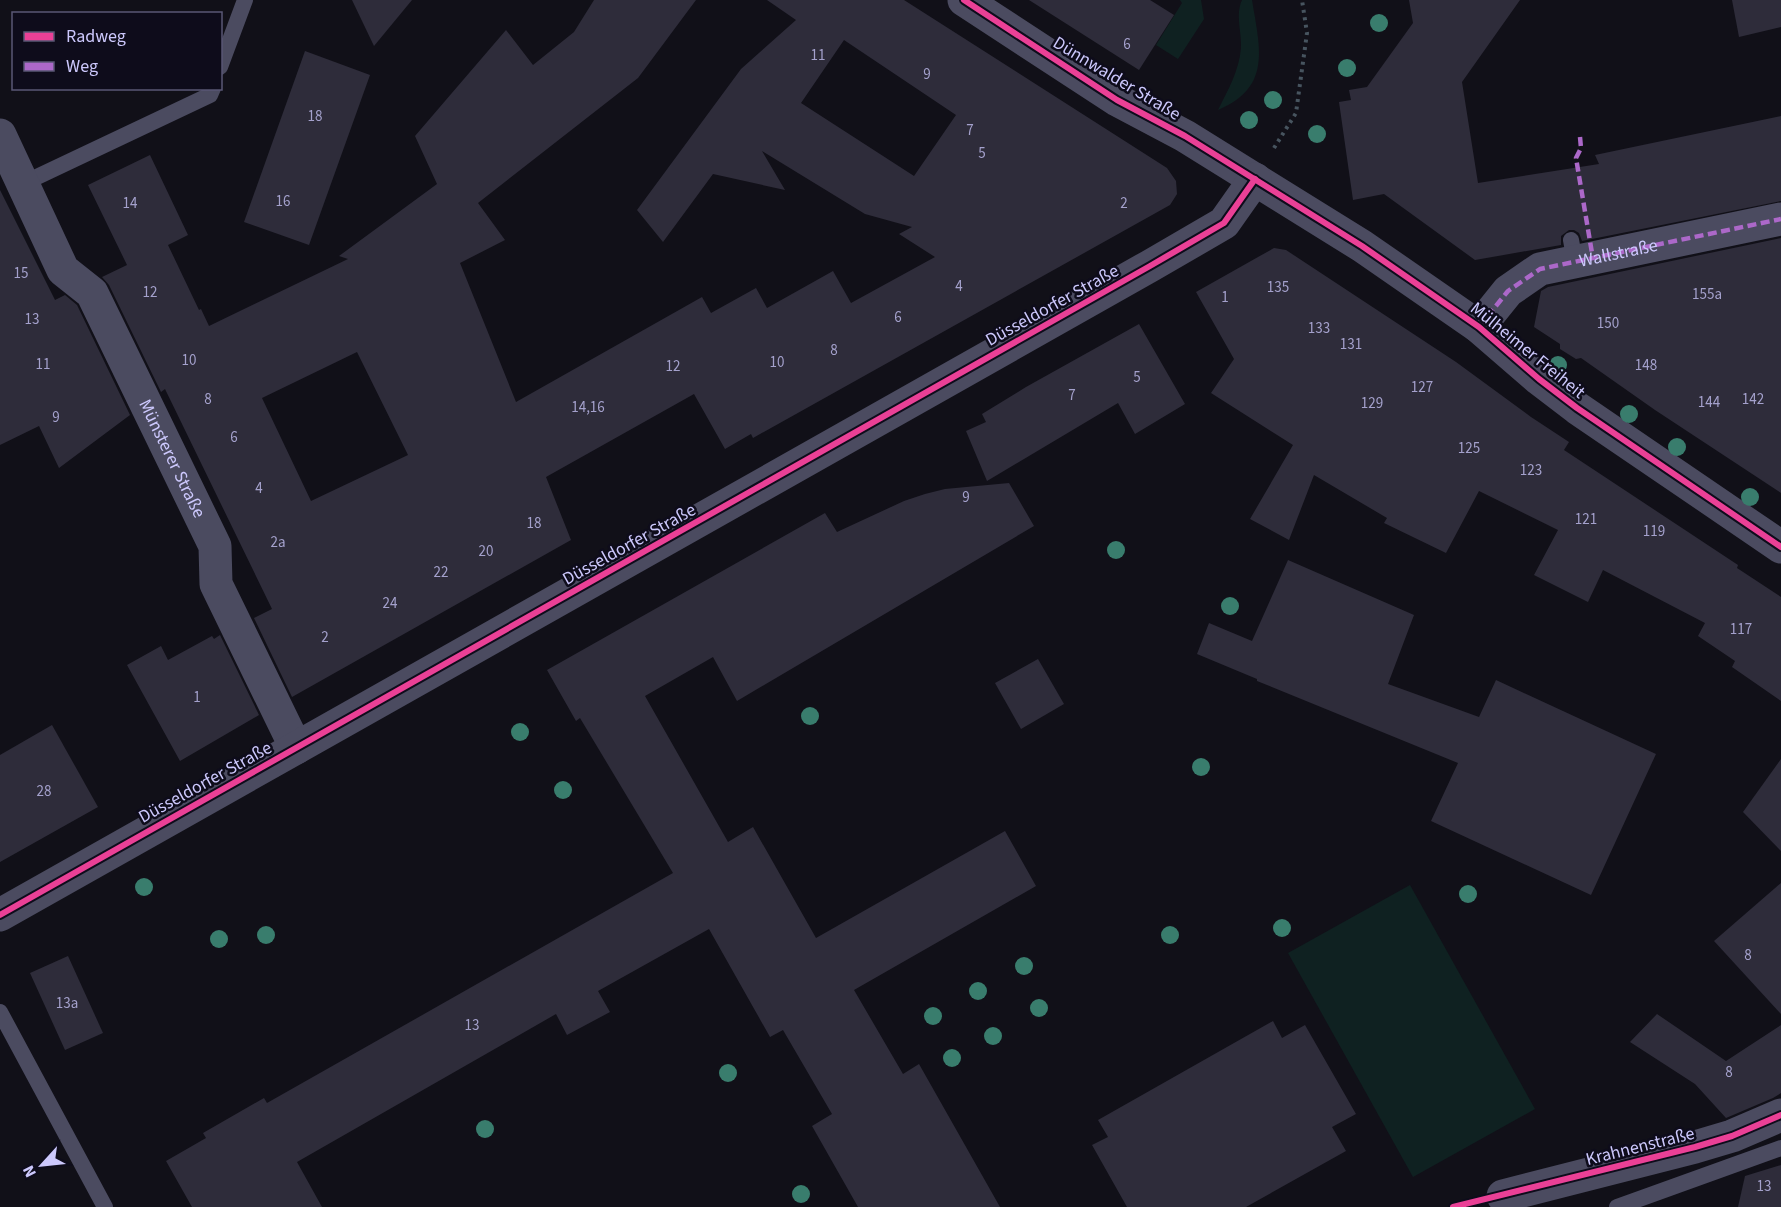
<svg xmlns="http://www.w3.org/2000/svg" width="1781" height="1207" viewBox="0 0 1781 1207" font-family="'Source Sans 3',sans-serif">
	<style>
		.green { fill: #0f2121 }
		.building { fill: #2e2c3a; fill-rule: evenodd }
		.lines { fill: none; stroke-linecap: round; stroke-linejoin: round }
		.path { stroke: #47545f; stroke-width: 4; stroke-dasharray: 3 4.5; stroke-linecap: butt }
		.service { stroke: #4b4b60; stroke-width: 16 }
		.minor { stroke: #4b4b60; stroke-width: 33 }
		.tertiary { stroke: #4b4b60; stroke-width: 33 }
		.quiet { stroke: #ac68c9; stroke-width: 4.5; stroke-dasharray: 9 4.5; stroke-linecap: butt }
		.cycleway-casing { stroke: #0e0c1b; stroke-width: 10 }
		.cycleway { stroke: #ea4096; stroke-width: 6 }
		.tree { fill: #397d6d }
		.labels { text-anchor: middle; stroke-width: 5; stroke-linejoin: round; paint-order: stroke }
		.number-label { font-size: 15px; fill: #a4a1cc }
		.street-label { font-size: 18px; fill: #ccc8fc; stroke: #0e0c1b }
	</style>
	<rect width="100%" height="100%" fill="#111018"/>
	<g class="green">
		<path d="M1180 0H1201L1204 19 1178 59 1156 45 1182 3Z"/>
		<path d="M1242 0H1252C1260 49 1272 87 1218 110 1228 90 1239 71 1241 48 1242 32 1235 15 1242 0Z"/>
		<path d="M1410 885 1535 1109 1413 1177 1288 953Z"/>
	</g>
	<g class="building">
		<path d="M352 0H412L374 46Z"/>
		<path d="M594 0H696L638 78 478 203 505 240 460 263 516 402 702 297 711 313 756 288 767 308 833 271 851 303 935 257 899 234 912 227 865 214 762 151 785 190 713 174 663 242 637 210 741 69 796 20 767 0H904L1167 168 1176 181 1177 194 1170 205 753 438 751 434 725 449 694 394 546 477 571 540 292 697 254 618 272 609 165 389 161 392 109 285 102 277 127 265 88 185 150 155 188 235 168 245 199 310 201 309 209 326 348 259 339 256 437 184 415 136 506 30 533 65 574 32ZM844 40 956 115 914 176 801 103ZM357 352 408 455 311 501 262 398Z"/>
		<path d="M1029 0H1150L1174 15 1139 70Z"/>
		<path d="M1409 0H1520L1462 82 1478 183 1599 164 1595 155 1781 116V201L1582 241 1579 233 1574 230H1569L1561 236V245L1475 260 1384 194 1353 200 1339 102 1351 100 1349 90 1367 87 1413 23Z"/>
		<path d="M1732 0H1781V27L1739 37Z"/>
		<path d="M305 51 370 75 309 245 244 222Z"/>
		<path d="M0 190 55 300 65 295 77 305 130 415 59 468 39 426 0 445Z"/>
		<path d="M1781 238V493L1655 410 1581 358 1576 359 1560 349V344L1534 327 1541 291 1548 287Z"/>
		<path d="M1274 248 1286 250 1456 362 1531 417 1569 442 1564 450 1738 565 1737 568 1781 597V701L1732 667 1735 661 1698 636 1705 623 1603 570 1588 602 1534 575 1558 530 1479 491 1446 553 1384 523 1387 518 1314 475 1289 540 1250 519 1293 445 1211 393 1234 359 1196 292Z"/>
		<path d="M1139 324 1185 404 1135 434 1118 403 987 481 966 431 986 422 982 414 1026 387Z"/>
		<path d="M1009 483 1034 526 737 701 713 657 645 696 728 842 753 827 816 938 1005 831 1036 886 854 990 903 1074 919 1064 1000 1207H858L812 1126 832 1114 783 1030 770 1037 709 929 598 991 610 1012 567 1035 556 1014 297 1162 322 1207H192L166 1161 206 1138 203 1133 264 1098 267 1103 673 873 580 718 576 721 547 670 825 513 837 532 904 501 925 494 945 489Z"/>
		<path d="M1288 560 1414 615 1388 684 1479 717 1496 680 1656 754 1591 895 1431 821 1458 763 1257 681V679L1197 654 1209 623 1252 641Z"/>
		<path d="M220 635 259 715 180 761 127 665 161 646 168 660 212 636 214 639Z"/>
		<path d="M1038 659 1064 704 1021 729 995 683Z"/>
		<path d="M52 725 98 807 0 862V755Z"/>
		<path d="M1781 759V851L1743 812Z"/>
		<path d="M1781 883V1014L1714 941Z"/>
		<path d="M68 956 103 1033 65 1050 30 973Z"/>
		<path d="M1657 1014 1726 1061 1781 1025V1093L1773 1098 1726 1118 1695 1084 1630 1042Z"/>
		<path d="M1273 1021 1282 1038 1305 1025 1356 1114 1332 1127 1346 1151 1246 1207H1127L1092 1145 1108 1137 1098 1120Z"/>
		<path d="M1781 1165V1207H1738L1745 1176Z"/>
	</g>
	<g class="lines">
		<path class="path" d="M1274 148 1296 113 1307 33 1302 0"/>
		<g class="service">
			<path d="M220 67 245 0"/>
			<path d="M22 184 210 95 213 88"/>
			<path d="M1571 240 1575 262"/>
			<path d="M0 1012 105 1207"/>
			<path d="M1617 1207 1781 1148"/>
		</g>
		<g class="minor">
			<path id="s1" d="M0 135 63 270 92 293 215 546 216 584 296 748"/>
			<path id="s2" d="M1479 327 1508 291 1540 269 1781 219"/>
			<path d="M1503 1196 1695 1147 1732 1136 1781 1115"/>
		</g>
		<g class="tertiary">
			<path d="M964 0 1117 100 1185 136 1362 246 1479 327 1539 379 1577 408 1781 547"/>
			<path d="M0 915 1150 266 1224 223 1255 179"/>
		</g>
		<g class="quiet">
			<path d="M1580 137 1581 148 1576 158 1593 259"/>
			<path d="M1479 327 1508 291 1540 269 1781 219"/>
		</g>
		<g class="cycleway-casing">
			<g id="cycleway">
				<path d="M964 0 1117 100 1185 136 1362 246 1479 327 1539 379 1577 408 1781 547"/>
				<path d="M0 915 1150 266 1224 223 1255 179"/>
				<path d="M1453 1207 1695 1147 1732 1136 1781 1115"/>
			</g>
		</g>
		<use href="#cycleway" class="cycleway"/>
	</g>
	<g class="tree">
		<circle cx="1379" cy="23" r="9"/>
		<circle cx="1347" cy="68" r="9"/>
		<circle cx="1273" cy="100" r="9"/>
		<circle cx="1249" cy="120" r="9"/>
		<circle cx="1317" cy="134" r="9"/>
		<circle cx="1558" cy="365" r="9"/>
		<circle cx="1629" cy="414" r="9"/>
		<circle cx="1677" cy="447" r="9"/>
		<circle cx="1750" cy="497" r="9"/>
		<circle cx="1116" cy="550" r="9"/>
		<circle cx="1230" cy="606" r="9"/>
		<circle cx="810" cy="716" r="9"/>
		<circle cx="520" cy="732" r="9"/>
		<circle cx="1201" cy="767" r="9"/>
		<circle cx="563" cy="790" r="9"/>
		<circle cx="144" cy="887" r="9"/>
		<circle cx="1468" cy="894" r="9"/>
		<circle cx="1282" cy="928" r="9"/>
		<circle cx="266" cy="935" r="9"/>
		<circle cx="1170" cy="935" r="9"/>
		<circle cx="219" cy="939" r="9"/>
		<circle cx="1024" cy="966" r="9"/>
		<circle cx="978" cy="991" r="9"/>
		<circle cx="1039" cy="1008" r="9"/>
		<circle cx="933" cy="1016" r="9"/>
		<circle cx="993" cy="1036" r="9"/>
		<circle cx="952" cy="1058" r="9"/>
		<circle cx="728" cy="1073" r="9"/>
		<circle cx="485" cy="1129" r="9"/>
		<circle cx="801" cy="1194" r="9"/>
	</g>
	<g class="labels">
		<g class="number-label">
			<text x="1127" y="49">6</text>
			<text x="818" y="60">11</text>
			<text x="927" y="79">9</text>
			<text x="315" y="121">18</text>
			<text x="970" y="135">7</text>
			<text x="982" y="158">5</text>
			<text x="283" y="206">16</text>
			<text x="130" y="208">14</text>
			<text x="1124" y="208">2</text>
			<text x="21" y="278">15</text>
			<text x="959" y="291">4</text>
			<text x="1278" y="292">135</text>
			<text x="150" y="297">12</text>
			<text x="1707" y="299">155a</text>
			<text x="1225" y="302">1</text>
			<text x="898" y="322">6</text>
			<text x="32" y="324">13</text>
			<text x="1608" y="328">150</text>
			<text x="1319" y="333">133</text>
			<text x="1351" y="349">131</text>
			<text x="834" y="355">8</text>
			<text x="189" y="365">10</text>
			<text x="777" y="367">10</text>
			<text x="43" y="369">11</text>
			<text x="1646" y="370">148</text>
			<text x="673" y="371">12</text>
			<text x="1137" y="382">5</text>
			<text x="1422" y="392">127</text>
			<text x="1072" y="400">7</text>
			<text x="208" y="404">8</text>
			<text x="1753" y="404">142</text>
			<text x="1709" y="407">144</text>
			<text x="1372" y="408">129</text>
			<text x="588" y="412">14,16</text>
			<text x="56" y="422">9</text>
			<text x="234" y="442">6</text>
			<text x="1469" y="453">125</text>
			<text x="1531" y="475">123</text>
			<text x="259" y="493">4</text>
			<text x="966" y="502">9</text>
			<text x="1586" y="524">121</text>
			<text x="534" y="528">18</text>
			<text x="1654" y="536">119</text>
			<text x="278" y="547">2a</text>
			<text x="486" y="556">20</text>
			<text x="441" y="577">22</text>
			<text x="390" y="608">24</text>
			<text x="1741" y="634">117</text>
			<text x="325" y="642">2</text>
			<text x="197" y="702">1</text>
			<text x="44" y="796">28</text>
			<text x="1748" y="960">8</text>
			<text x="67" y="1008">13a</text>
			<text x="472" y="1030">13</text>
			<text x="1729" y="1077">8</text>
			<text x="1764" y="1191">13</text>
		</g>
		<g class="street-label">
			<text transform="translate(1117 78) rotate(31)" y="6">Dünnwalder Straße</text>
			<text dy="6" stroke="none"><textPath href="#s2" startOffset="165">Wallstraße</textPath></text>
			<text transform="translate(1052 305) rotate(-29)" y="6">Düsseldorfer Straße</text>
			<text transform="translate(1528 350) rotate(39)" y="6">Mülheimer Freiheit</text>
			<text dy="6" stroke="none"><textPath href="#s1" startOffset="370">Münsterer Straße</textPath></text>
			<text transform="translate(629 544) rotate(-29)" y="6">Düsseldorfer Straße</text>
			<text transform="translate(205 782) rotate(-29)" y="6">Düsseldorfer Straße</text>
			<text transform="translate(1640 1146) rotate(-14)" y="6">Krahnenstraße</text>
		</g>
	</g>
	<rect x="12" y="12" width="210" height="78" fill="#0e0c1b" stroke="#5a5775" stroke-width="1.5"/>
	<rect x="24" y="32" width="30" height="9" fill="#ea4096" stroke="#5a5775" stroke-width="1.5"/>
	<text x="66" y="42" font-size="18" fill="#ccc8fc">Radweg</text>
	<rect x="24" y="62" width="30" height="9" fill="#ac68c9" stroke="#5a5775" stroke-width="1.5"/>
	<text x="66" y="72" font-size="18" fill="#ccc8fc">Weg</text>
	<g transform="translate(42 1165) rotate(243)" stroke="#0e0c1b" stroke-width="4.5" paint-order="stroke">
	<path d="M0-4.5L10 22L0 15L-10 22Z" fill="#ccc8fc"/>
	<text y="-9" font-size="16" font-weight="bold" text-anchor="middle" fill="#ccc8fc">N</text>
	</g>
</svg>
